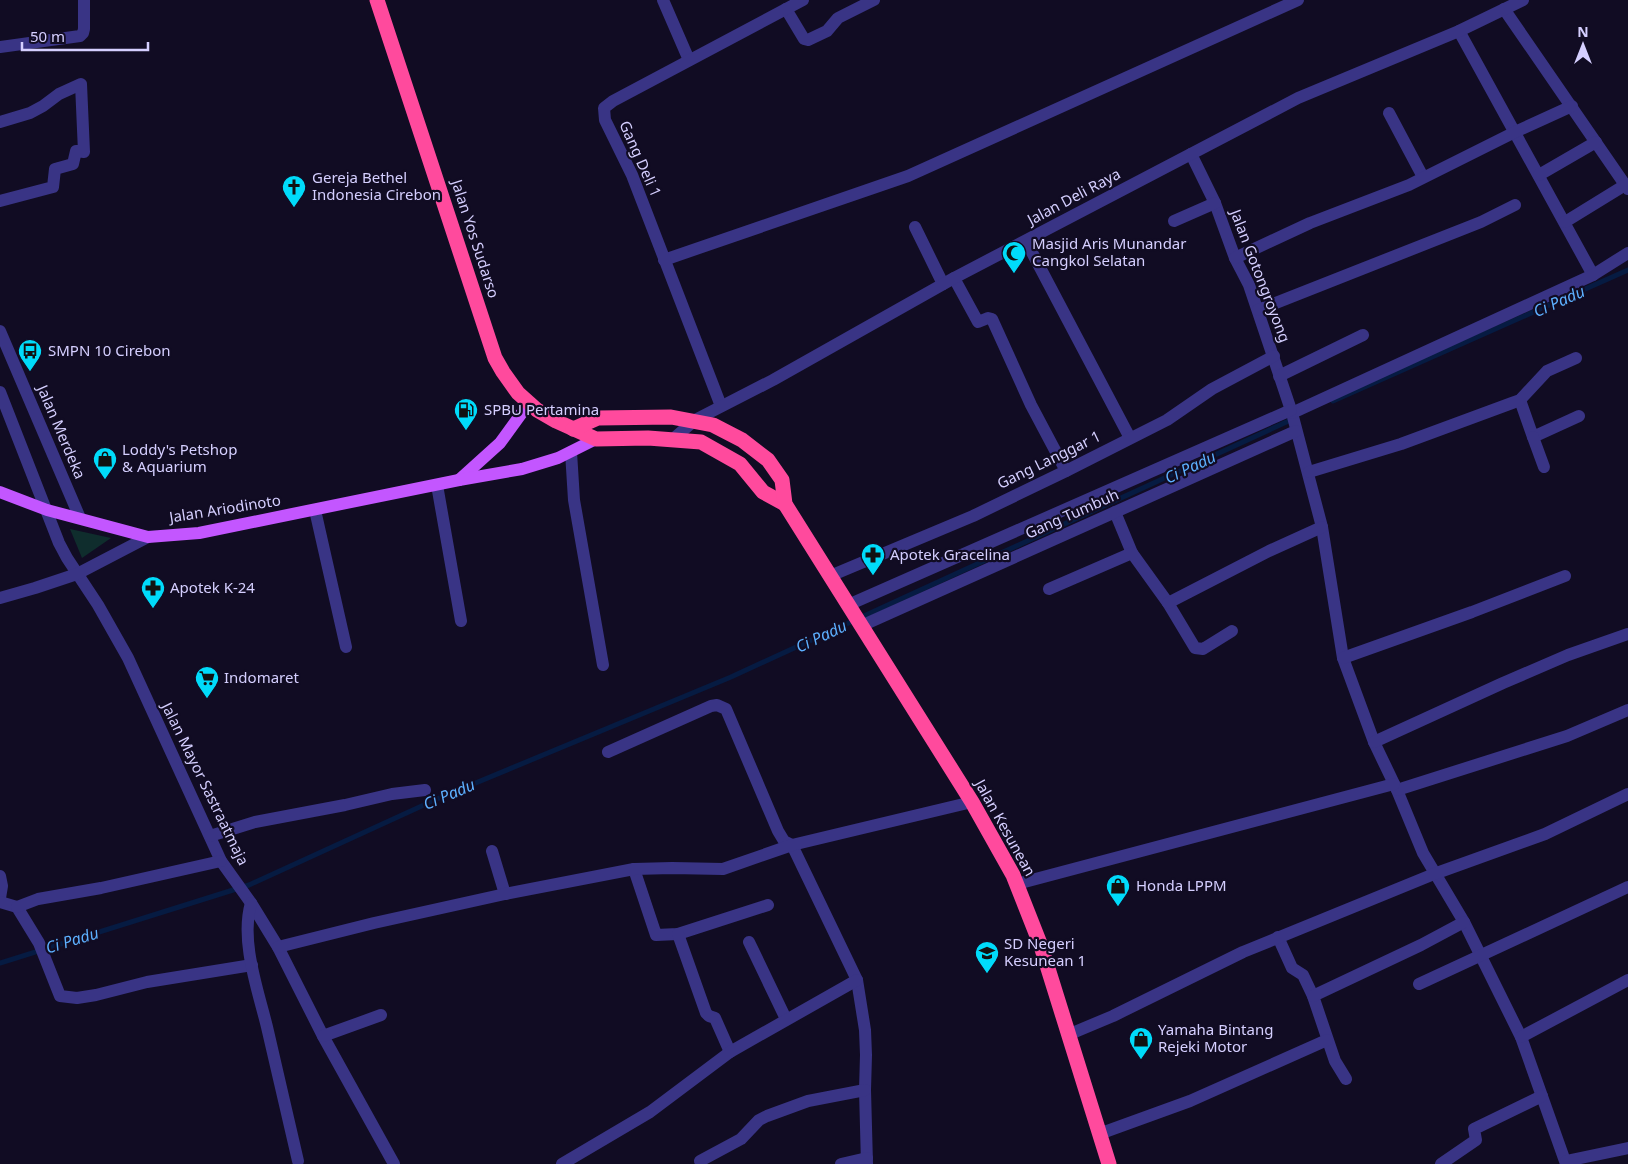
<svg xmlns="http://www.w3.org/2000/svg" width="1628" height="1164" viewBox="0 0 1628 1164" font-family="'Noto Sans',sans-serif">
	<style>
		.green { fill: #0f2d2d }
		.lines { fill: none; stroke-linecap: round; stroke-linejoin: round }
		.stream { stroke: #061b42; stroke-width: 5 }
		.minor { stroke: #393485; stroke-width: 12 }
		.major { stroke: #c356ff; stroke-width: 12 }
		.highway { stroke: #ff4a9d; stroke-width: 15 }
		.labels { text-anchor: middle; stroke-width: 4.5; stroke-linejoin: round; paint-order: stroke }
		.street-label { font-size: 15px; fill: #d5cfff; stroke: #110c23 }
		.poi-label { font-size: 15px; fill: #d5cfff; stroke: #110c23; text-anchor: start }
		.water-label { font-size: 16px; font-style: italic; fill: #5db0ff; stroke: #110c23 }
	</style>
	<rect width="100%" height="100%" fill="#110c23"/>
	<path class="green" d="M70 529 111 538 82 558Z"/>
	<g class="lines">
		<g class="stream">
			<path d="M1333 401 1628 270"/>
			<path d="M0 963 249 885 437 799 731 677 1293 419"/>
		</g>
		<g class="minor">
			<path d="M663 0 689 60"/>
			<path d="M786 9 804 39 808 40 827 31 838 18 874 0"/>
			<path d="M1504 9 1628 189"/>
			<path d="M1459 31 1593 275"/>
			<path d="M0 47 80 36 83 33 84 29V0"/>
			<path d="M1389 113 1423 177"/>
			<path d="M0 122 30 113 43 106 59 94 81 84 84 152 76 151 73 164 55 169 53 187 0 201"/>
			<path d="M1191 154 1215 203 1235 258 1249 285 1292 413 1322 527 1343 658 1374 742 1397 790 1423 853 1464 922 1521 1037 1566 1164"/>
			<path d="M1539 175 1596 142"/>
			<path d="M1174 221 1215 203"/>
			<path d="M1565 222 1625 185"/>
			<path d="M915 227 943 284"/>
			<path d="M1026 241 1130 438"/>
			<path d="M1235 258 1310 223 1409 185 1515 132 1572 106"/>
			<path d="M664 260 908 176 1298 0"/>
			<path d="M954 278 978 322 988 318 992 319 1031 405 1066 471"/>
			<path d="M1258 310 1481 222 1515 205"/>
			<path d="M0 331 80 518"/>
			<path d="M1279 376 1363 335"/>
			<path d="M0 392 59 543 67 558 98 605 128 658 221 861 251 903 278 947 323 1036 394 1164"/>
			<path d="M1520 400 1533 437 1579 416"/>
			<path d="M721 406 632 175 605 120 604 108 613 101 803 0"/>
			<path d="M1292 413 1593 275 1628 253"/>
			<path d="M1533 437 1544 467"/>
			<path d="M672 440 695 420 773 380 954 278 1298 98 1459 31 1523 0"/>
			<path d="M571 452 574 500 603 665"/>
			<path d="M1309 472 1401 444 1512 403 1520 400 1547 371 1576 358"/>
			<path d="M437 485 461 621"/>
			<path d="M315 510 346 647"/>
			<path d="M1115 512 1132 553"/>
			<path d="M830 576 973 516 1066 471 1167 420 1212 389 1274 356"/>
			<path d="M1049 589 1132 553 1168 603 1195 648 1203 649 1232 631"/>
			<path d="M0 598 35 588 77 574 148 537"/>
			<path d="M1168 603 1269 551 1322 527"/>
			<path d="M848 605 1291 410"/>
			<path d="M861 626 1296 431"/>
			<path d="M1343 658 1472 612 1565 576"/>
			<path d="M1374 742 1503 683 1568 655 1628 634"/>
			<path d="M608 752 711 706 717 705 726 709 778 831 784 841 792 845 857 980 865 1030 866 1055 865 1090 867 1164"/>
			<path d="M1397 790 1567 736 1628 710"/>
			<path d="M210 836 255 822 345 805 392 794 425 790"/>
			<path d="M492 851 505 894"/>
			<path d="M634 869 656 935 678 934 768 905"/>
			<path d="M0 876 2 886 0 898"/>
			<path d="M1017 884 1394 784"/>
			<path d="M0 902 17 907 39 943 60 996 77 998 96 995 147 982 252 965"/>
			<path d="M251 903C240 941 258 990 267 1027 277 1072 288 1116 298 1161"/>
			<path d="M17 907 38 899 101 888 221 861"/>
			<path d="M678 934 706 1013 709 1016 715 1018 730 1052"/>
			<path d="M1278 937 1292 968 1303 975 1313 996 1335 1061 1346 1079"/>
			<path d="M749 942 786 1019"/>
			<path d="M278 947 374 923 505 894 634 869 672 868 723 869 792 845 972 802"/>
			<path d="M1419 984 1628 887"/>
			<path d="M1313 996 1421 945 1464 922"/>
			<path d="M1070 1034 1113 1016 1243 952 1434 874 1545 834 1628 794"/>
			<path d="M323 1036 381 1015"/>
			<path d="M1521 1037 1628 980"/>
			<path d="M1099 1134 1190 1101 1327 1040"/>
			<path d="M700 1161 741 1139 759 1120 767 1116 808 1101 865 1090"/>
			<path d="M1566 1161 1628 1148"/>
			<path d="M562 1164 650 1112 730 1052 857 980"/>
			<path d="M841 1164 867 1158"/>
			<path d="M1441 1164 1476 1140 1474 1129 1542 1096"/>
		</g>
		<g class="major">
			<path d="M459 480 500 443 529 403"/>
			<path d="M0 492 47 510 148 537 199 533 459 480 522 469 558 458 596 439"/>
		</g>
		<g class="highway">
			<path d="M377 0 495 358 503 372 518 393 537 410 556 421 596 439 648 438 701 442 740 464 763 492 785 504"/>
			<path d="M573 429 598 418 671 417 713 425 742 440 768 460 782 480 785 504 972 802 1013 875 1041 946 1109 1164"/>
		</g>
	</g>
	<defs>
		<g id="church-pin" transform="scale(1.25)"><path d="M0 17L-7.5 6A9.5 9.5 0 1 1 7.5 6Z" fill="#00dbfa" stroke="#110c23"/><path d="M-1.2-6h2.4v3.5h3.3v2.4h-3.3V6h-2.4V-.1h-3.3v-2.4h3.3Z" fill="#111"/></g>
		<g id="mosque-pin" transform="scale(1.25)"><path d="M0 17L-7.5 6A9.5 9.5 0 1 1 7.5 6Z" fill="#00dbfa" stroke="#110c23"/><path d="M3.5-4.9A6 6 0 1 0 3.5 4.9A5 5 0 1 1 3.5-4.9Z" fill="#111"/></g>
		<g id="bus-pin" transform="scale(1.25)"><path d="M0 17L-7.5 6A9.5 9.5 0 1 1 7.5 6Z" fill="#00dbfa" stroke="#110c23"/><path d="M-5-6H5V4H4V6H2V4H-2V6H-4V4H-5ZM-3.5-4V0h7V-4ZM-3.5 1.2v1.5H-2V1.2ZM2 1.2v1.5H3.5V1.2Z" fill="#111"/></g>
		<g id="fuel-pin" transform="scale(1.25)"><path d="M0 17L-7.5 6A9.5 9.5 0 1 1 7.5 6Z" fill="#00dbfa" stroke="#110c23"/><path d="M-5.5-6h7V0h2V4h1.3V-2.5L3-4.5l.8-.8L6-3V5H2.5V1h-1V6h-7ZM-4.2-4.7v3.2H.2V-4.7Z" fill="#111"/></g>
		<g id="shop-pin" transform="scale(1.25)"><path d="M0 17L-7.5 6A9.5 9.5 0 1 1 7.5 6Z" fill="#00dbfa" stroke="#110c23"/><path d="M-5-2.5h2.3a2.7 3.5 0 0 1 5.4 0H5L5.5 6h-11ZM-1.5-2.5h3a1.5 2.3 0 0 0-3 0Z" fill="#111"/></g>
		<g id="pharmacy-pin" transform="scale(1.25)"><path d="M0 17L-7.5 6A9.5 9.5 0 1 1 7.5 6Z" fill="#00dbfa" stroke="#110c23"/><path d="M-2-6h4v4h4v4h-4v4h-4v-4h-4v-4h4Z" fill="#111"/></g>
		<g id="supermarket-pin" transform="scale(1.25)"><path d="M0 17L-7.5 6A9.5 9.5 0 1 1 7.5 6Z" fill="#00dbfa" stroke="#110c23"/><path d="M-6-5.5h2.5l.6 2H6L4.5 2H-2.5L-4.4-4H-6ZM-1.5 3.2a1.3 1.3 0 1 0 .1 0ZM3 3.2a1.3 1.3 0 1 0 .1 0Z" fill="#111"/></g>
		<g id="school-pin" transform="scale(1.25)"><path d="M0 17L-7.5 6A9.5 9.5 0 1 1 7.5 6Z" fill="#00dbfa" stroke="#110c23"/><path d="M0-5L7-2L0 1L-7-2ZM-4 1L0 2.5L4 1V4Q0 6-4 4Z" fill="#111"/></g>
	</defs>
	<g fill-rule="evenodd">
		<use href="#church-pin" x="294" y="187"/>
		<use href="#mosque-pin" x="1014" y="253"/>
		<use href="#bus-pin" x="30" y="351"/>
		<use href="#fuel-pin" x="466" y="410"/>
		<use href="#shop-pin" x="105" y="459"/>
		<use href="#pharmacy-pin" x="873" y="555"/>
		<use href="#pharmacy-pin" x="153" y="588"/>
		<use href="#supermarket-pin" x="207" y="678"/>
		<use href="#shop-pin" x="1118" y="886"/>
		<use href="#school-pin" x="987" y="953"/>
		<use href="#shop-pin" x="1141" y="1039"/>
	</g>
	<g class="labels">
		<g class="street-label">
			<text transform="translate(640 159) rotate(66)" y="5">Gang Deli 1</text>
			<text transform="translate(1074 197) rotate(-28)" y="5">Jalan Deli Raya</text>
			<text transform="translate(475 239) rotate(72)" y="5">Jalan Yos Sudarso</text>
			<text transform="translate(1260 276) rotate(69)" y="5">Jalan Gotongroyong</text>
			<text transform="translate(61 432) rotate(67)" y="5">Jalan Merdeka</text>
			<text transform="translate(1049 460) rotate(-26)" y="5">Gang Langgar 1</text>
			<text transform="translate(225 509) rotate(-9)" y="5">Jalan Ariodinoto</text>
			<text transform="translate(1072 514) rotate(-24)" y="5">Gang Tumbuh</text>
			<text transform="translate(205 784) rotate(64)" y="5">Jalan Mayor Sastraatmaja</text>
			<text transform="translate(1005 828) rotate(61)" y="5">Jalan Kesunean</text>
		</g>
		<g class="poi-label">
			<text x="312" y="183">Gereja Bethel<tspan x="312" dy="17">Indonesia Cirebon</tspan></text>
			<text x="1032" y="249">Masjid Aris Munandar<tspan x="1032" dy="17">Cangkol Selatan</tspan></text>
			<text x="48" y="356">SMPN 10 Cirebon</text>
			<text x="484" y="415">SPBU Pertamina</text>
			<text x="122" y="455">Loddy's Petshop<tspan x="122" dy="17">&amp; Aquarium</tspan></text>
			<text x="890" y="560">Apotek Gracelina</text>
			<text x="170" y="593">Apotek K-24</text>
			<text x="224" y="683">Indomaret</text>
			<text x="1136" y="891">Honda LPPM</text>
			<text x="1004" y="949">SD Negeri<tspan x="1004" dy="17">Kesunean 1</tspan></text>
			<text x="1158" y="1035">Yamaha Bintang<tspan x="1158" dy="17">Rejeki Motor</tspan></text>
		</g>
		<g class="water-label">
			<text transform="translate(1559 301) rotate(-24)" y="6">Ci Padu</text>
			<text transform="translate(1190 467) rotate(-25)" y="6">Ci Padu</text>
			<text transform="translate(821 636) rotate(-25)" y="6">Ci Padu</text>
			<text transform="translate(449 794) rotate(-23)" y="6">Ci Padu</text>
			<text transform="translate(72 940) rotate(-17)" y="6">Ci Padu</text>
		</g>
	</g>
	<g transform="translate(1583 45)" stroke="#110c23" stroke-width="4" paint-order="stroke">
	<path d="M0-4L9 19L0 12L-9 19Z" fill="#d5cfff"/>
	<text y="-8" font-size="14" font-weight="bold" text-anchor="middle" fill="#d5cfff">N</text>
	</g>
	<path d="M22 42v8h126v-8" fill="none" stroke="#d5cfff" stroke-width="2.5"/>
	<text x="30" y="42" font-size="15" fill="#d5cfff" stroke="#110c23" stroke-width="4" paint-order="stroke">50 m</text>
</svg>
